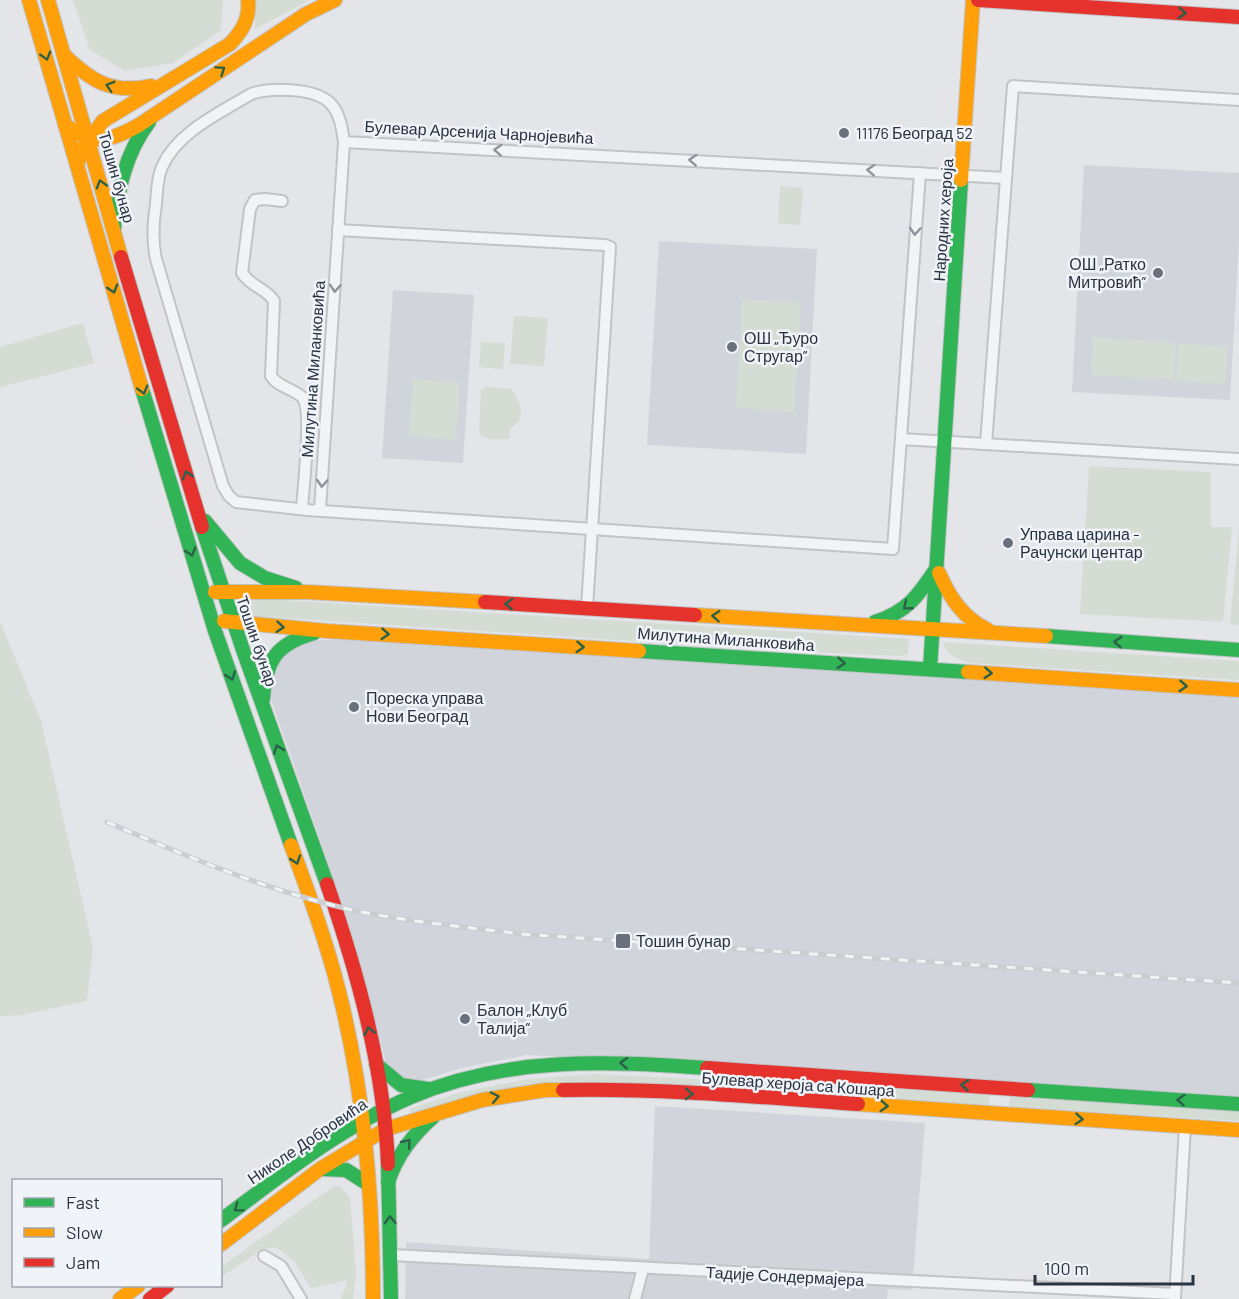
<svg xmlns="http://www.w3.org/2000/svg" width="1239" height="1299" viewBox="0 0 1239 1299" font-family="Barlow,sans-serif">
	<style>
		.built { fill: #d1d5db }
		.green { fill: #d4dcd3 }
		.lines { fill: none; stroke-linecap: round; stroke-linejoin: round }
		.street-casing { stroke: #c1c3c6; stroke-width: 14 }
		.fast-casing { stroke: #c1c3c6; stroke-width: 16 }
		.slow-casing { stroke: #c1c3c6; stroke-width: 16 }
		.jam-casing { stroke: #c1c3c6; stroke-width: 16 }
		.street { stroke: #f2f3f5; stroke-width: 10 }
		.fast { stroke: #30b455; stroke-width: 14 }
		.slow { stroke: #ff9f0a; stroke-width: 14 }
		.jam { stroke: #e5322d; stroke-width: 14 }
		.rail-casing { stroke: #cbcdd0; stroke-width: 5 }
		.rail { stroke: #f0f3f7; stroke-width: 3; stroke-dasharray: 9; stroke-linecap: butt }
		.oneway { stroke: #2b6049 }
		.oneway2 { stroke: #8e939c }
		.poi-dot { fill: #6a717c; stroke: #f0f3f7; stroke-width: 2 }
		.labels { text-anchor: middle; stroke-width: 5; stroke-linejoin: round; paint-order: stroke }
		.street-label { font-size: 16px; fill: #293342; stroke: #f0f3f7 }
		.poi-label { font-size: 16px; fill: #293342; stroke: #f0f3f7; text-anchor: start }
	</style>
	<rect width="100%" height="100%" fill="#e3e5e8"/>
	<g class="built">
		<path d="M1084 165 1239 173V242L1230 400 1072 392Z"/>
		<path d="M659 241 817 249 806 454 647 445Z"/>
		<path d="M393 290 474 295 463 463 382 458Z"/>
		<path d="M311 640H353L1239 696V1104L612 1059 526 1055 462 1068 413 1083 389 1074 364 980 330 868 269 694 268 677 286 649Z"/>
		<path d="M655 1106 925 1123 912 1290 888 1289 887 1299H405L406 1242 649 1259Z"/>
	</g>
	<g class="green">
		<path d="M73 0H223L221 30 173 63 125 71 90 50Z"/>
		<path d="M255 0H310L255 29Z"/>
		<path d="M780 186 803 188 800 225 778 223Z"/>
		<path d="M742 299 801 303 794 412 736 408Z"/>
		<path d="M514 316 548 318 544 366 510 364Z"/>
		<path d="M83 323 94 363 0 387V347Z"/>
		<path d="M1093 337 1176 343 1174 380 1091 375Z"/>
		<path d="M481 342 505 343 503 369 479 367Z"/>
		<path d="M1179 343 1228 347 1225 384 1176 381Z"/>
		<path d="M413 379 460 382 456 440 409 436Z"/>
		<path d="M486 387 512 389C520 402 528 421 510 428V438C501 440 485 441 479 434L481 390Z"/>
		<path d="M1089 466 1211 472V527H1232L1223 622 1080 614Z"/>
		<path d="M1239 529V625L1230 624Z"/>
		<path d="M249 598 909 639 908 654 900 656 783 651 253 616Z"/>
		<path d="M0 621 41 721 93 948 87 1001 21 1015 0 1016Z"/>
		<path d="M943 642 1239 661V680L969 663C959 660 945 653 943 642Z"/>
		<path d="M595 1074 990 1094 989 1105 588 1084 411 1117 409 1109 462 1092 528 1079Z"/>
		<path d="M1011 1095 1239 1110V1121L1010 1107 1009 1101Z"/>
		<path d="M334 1186H340L350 1198 356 1273 353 1299H341L348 1280 311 1288 294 1261 276 1247 263 1249 221 1277V1267Z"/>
	</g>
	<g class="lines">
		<g class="street-casing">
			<g id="street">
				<path d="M344 142 1005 178"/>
				<path d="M282 201 265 199 255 200 250 209 242 273C252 288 265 287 274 301L271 376C278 387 292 388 302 397 313 408 303 490 302 509"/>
				<path d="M338 230 605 245 610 247 587 608"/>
				<path d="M901 439 1239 459"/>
				<path d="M986 444 1013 86 1239 100"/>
				<path d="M320 510 344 142C342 128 340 112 329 102 313 88 270 87 251 94 220 113 177 132 162 167 157 178 157 192 156 204 153 223 152 241 156 259L223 486 229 496 236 502 307 510 893 549 920 173"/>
				<path d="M391 1255 1175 1294"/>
				<path d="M264 1256 281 1266 301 1299"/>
				<path d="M635 1299 643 1268"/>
				<path d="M1175 1299 1185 1126"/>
			</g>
		</g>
		<g class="fast-casing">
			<g id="fast">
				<path d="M114 228C118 189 125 154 149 122"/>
				<path d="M142 389 215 631 291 845"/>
				<path d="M205 521 240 563 265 578 296 588"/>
				<path d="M202 527 244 653 327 884"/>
				<path d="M875 622C907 612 918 596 936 569"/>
				<path d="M1046 636 1239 650"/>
				<path d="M639 651 968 672"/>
				<path d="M930 669 961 180"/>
				<path d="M263 699C266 660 276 644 314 633"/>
				<path d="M376 1064 401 1085 428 1089"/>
				<path d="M1028 1090 1239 1104"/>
				<path d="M388 1164 391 1299"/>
				<path d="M321 1169 346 1170 368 1184"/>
				<path d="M388 1182C397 1155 412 1136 433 1117"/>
				<path d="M220 1221C280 1176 341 1127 411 1097 508 1056 605 1061 707 1068"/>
			</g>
		</g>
		<g class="slow-casing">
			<g id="slow">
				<path d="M29 0 142 389"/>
				<path d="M48 0 121 257"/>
				<path d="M64 55C92 82 112 94 151 86"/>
				<path d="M65 125C95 146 108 142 139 125L306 14 335 0"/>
				<path d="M77 165 83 148 103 121 230 44C242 31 250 19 248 0"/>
				<path d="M961 180 973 0"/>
				<path d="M939 573C950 598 963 618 988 630"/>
				<path d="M215 592H307L485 602"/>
				<path d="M695 615 1046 636"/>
				<path d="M224 621 327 631 639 651"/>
				<path d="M968 672 1239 690"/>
				<path d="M291 845C309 894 327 943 339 992 364 1091 373 1197 373 1299"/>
				<path d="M858 1104 1239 1130"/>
				<path d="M220 1245 320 1169 386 1129 482 1100 546 1090H563"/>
				<path d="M120 1299 138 1286"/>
			</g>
		</g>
		<g class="jam-casing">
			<g id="jam">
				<path d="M978 0 1239 17"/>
				<path d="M121 257 202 527"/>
				<path d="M485 602 695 615"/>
				<path d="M327 884C358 974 384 1068 388 1164"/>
				<path d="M707 1068 1028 1090"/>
				<path d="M563 1090C661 1088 760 1097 858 1104"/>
				<path d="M150 1299 167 1286"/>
			</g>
		</g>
		<use href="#street" class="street"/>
		<use href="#fast" class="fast"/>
		<use href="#slow" class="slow"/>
		<use href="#jam" class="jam"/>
		<g class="rail-casing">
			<path id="rail" d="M107 822C188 857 270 892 357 911 411 922 466 927 521 934L1239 983"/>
		</g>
		<use href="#rail" class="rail"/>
	</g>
	<defs><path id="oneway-chevron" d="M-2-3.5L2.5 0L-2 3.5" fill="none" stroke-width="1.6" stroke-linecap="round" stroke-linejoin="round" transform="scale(1.5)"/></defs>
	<g class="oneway">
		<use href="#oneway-chevron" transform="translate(1182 13) rotate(4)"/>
		<use href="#oneway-chevron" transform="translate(46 56) rotate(74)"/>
		<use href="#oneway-chevron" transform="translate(221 70) rotate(-34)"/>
		<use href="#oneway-chevron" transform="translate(110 86) rotate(-163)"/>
		<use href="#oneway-chevron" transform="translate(101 184) rotate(-106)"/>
		<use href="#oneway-chevron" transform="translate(113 289) rotate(73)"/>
		<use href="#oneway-chevron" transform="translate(143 390) rotate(74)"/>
		<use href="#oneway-chevron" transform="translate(187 475) rotate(-107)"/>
		<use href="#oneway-chevron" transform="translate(191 552) rotate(73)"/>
		<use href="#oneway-chevron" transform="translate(509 604) rotate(-177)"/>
		<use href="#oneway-chevron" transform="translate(907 606) rotate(141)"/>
		<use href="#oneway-chevron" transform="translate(716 616) rotate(-176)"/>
		<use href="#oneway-chevron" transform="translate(280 627) rotate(5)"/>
		<use href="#oneway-chevron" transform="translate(385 634) rotate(4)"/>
		<use href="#oneway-chevron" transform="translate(1118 642) rotate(-176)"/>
		<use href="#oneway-chevron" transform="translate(580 647) rotate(4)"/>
		<use href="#oneway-chevron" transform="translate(841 663) rotate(3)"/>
		<use href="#oneway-chevron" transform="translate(988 673) rotate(4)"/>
		<use href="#oneway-chevron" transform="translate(231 676) rotate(70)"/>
		<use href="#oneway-chevron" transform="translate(1183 686) rotate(4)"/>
		<use href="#oneway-chevron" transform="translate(278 749) rotate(-110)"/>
		<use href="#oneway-chevron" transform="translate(296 860) rotate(71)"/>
		<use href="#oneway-chevron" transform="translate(369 1031) rotate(-103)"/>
		<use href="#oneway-chevron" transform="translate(624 1063) rotate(-177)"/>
		<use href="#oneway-chevron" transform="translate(965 1085) rotate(-176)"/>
		<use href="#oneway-chevron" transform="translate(689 1094) rotate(2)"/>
		<use href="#oneway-chevron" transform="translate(495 1097) rotate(-12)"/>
		<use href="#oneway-chevron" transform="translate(1181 1100) rotate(-176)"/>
		<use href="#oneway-chevron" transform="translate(884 1106) rotate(4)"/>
		<use href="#oneway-chevron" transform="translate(1079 1119) rotate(4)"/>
		<use href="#oneway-chevron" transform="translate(407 1143) rotate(-51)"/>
		<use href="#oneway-chevron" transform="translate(238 1208) rotate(143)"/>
		<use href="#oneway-chevron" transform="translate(390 1220) rotate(-92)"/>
	</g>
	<g class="oneway2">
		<use href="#oneway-chevron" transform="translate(498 150) rotate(-177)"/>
		<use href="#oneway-chevron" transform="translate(693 160) rotate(-177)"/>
		<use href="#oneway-chevron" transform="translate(871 170) rotate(-177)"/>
		<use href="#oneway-chevron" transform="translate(915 231) rotate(94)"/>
		<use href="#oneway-chevron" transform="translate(335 288) rotate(94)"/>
		<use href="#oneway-chevron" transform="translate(322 483) rotate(94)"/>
	</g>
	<g class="poi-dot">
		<circle cx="844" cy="133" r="6"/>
		<circle cx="1158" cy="273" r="6"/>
		<circle cx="732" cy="347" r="6"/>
		<circle cx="1008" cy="543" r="6"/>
		<circle cx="354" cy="707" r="6"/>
		<rect x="615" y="933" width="16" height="16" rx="3"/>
		<circle cx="465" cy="1019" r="6"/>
	</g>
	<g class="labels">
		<g class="street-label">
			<text transform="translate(479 132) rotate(3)" y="6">Булевар Арсенија Чарнојевића</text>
			<text transform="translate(117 177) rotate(74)" y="6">Тошин бунар</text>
			<text transform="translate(943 220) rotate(-86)" y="6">Народних хероја</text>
			<text transform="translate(313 369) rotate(-86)" y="6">Милутина Миланковића</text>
			<text transform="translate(726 639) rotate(4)" y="6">Милутина Миланковића</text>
			<text transform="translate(257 641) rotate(71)" y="6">Тошин бунар</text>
			<text transform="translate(798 1084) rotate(4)" y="6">Булевар хероја са Кошара</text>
			<text transform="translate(307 1141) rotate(-34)" y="6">Николе Добровића</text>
			<text transform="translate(785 1276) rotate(3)" y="6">Тадије Сондермајера</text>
		</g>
		<g class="poi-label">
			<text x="856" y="139">11176 Београд 52</text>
			<text x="1146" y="270" text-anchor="end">ОШ „Ратко<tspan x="1146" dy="18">Митровић”</tspan></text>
			<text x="744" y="344">ОШ „Ђуро<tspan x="744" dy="18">Стругар”</tspan></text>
			<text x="1020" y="540">Управа царина -<tspan x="1020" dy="18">Рачунски центар</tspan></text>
			<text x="366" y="704">Пореска управа<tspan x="366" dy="18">Нови Београд</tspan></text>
			<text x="636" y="947">Тошин бунар</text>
			<text x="477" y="1016">Балон „Клуб<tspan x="477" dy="18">Талија”</tspan></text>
		</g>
	</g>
	<rect x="12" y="1179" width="210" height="108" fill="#f0f3f7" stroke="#a0a6af" stroke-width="1.5"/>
	<rect x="24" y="1198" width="30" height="9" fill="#30b455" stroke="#a0a6af" stroke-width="1.5"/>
	<text x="66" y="1209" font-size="18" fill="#293342">Fast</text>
	<rect x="24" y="1228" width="30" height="9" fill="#ff9f0a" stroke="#a0a6af" stroke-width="1.5"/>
	<text x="66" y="1239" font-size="18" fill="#293342">Slow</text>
	<rect x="24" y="1258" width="30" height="9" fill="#e5322d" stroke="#a0a6af" stroke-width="1.5"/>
	<text x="66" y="1269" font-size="18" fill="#293342">Jam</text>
	<path d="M1035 1275v9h158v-9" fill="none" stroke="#293342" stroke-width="3"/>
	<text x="1044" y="1275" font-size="18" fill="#293342" stroke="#f0f3f7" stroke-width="4.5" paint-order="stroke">100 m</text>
</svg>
